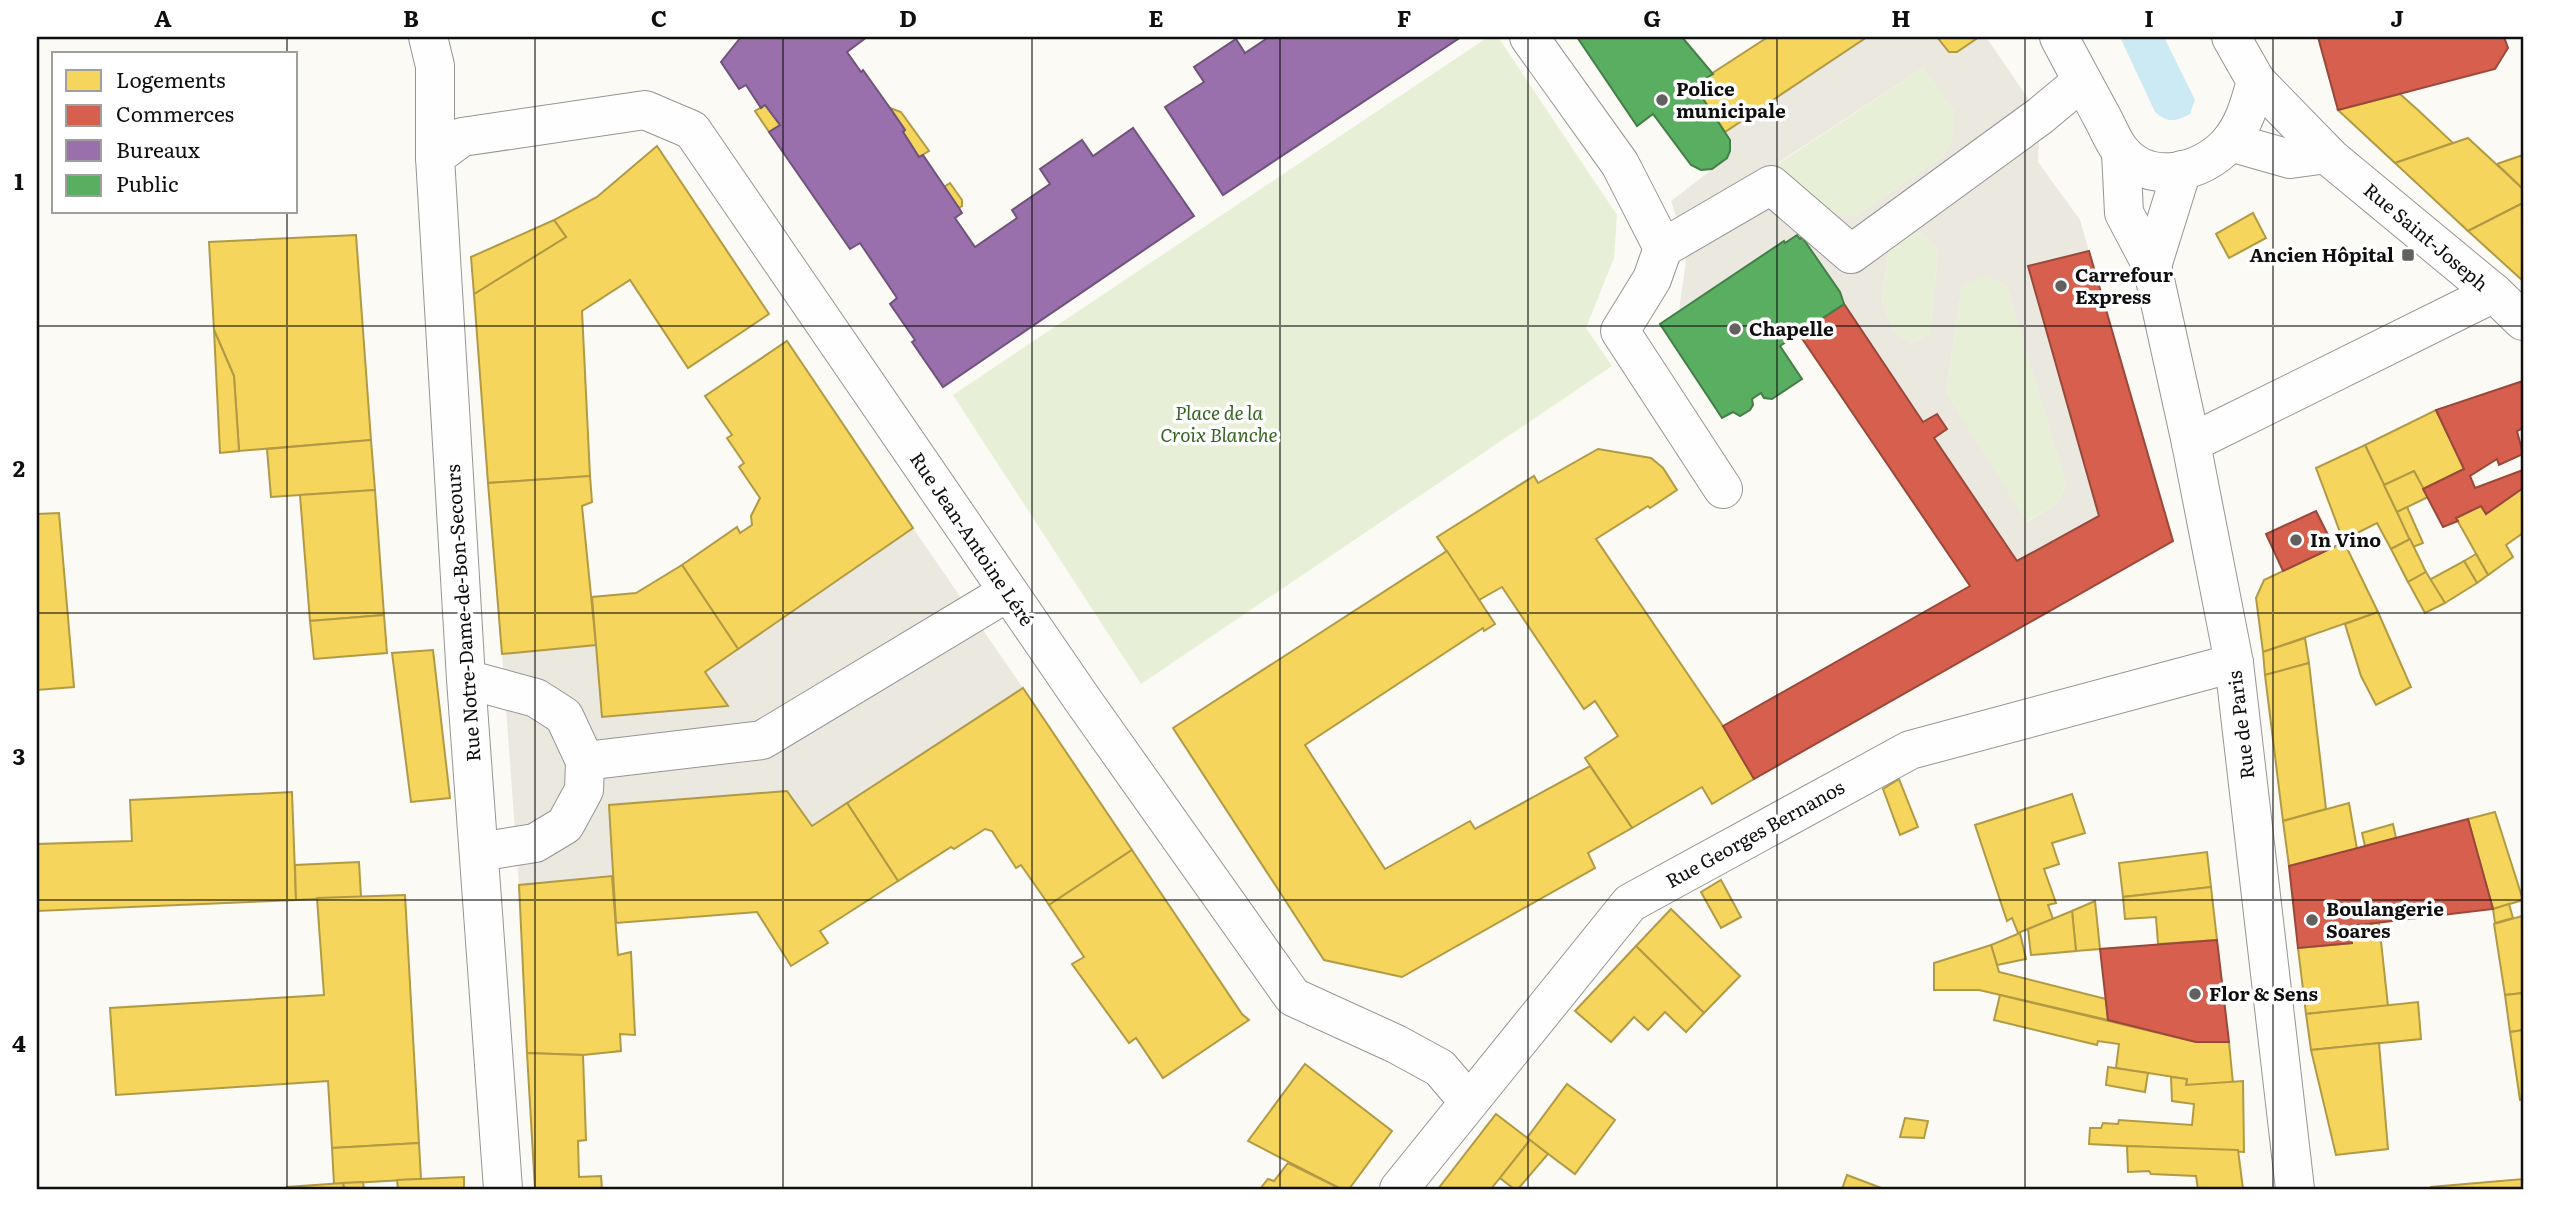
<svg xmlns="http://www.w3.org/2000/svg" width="2560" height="1226" viewBox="0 0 2560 1226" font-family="Literata,serif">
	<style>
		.green { fill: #e7f0d6 }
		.plaza { fill: #ebe8e0; fill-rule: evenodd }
		.water { fill: #cceaf4 }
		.homes { fill: #f6d55c; stroke: #b19a45; stroke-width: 2 }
		.shops { fill: #d6604d; stroke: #9a483a; stroke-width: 2 }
		.offices { fill: #9970ab; stroke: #70537c; stroke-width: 2 }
		.public { fill: #5aae61; stroke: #447e48; stroke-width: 2 }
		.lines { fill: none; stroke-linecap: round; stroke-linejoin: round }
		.minor-casing { stroke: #959593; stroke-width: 40 }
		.minor { stroke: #fefefe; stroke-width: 38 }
		.grid { fill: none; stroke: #0f0f0f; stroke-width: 2; stroke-opacity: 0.55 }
		.poi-dot { fill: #626160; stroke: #fff; stroke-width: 2.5 }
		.labels { text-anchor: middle; stroke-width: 7; stroke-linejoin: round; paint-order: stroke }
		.poi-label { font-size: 19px; font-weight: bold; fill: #0f0f0f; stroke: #fff; text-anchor: start }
		.street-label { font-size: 19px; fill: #0f0f0f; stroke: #fff }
		.park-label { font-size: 19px; font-style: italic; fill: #356521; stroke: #fff }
		.neatline { fill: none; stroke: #0f0f0f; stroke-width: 2.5 }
		.grid-label { font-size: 23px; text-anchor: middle; font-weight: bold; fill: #0f0f0f }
	</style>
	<rect width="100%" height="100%" fill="#fbfaf5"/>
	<g class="green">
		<path d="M1488 37H1498L1617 215 1614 258 1586 328 1612 366 1141 684 953 395Z"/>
		<path d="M1923 68 1954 112V135L1943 156 1855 216H1828L1804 203 1778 164Z"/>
		<path d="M1906 232 1923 234 1938 251 1930 334 1912 343 1894 332 1882 300 1890 241Z"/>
		<path d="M1985 275 2006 285 2066 484 2057 503 2026 522 1946 392 1962 287Z"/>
	</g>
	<g class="plaza">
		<path d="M1867 37H1937L1949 52H1957L1979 37H1986L2040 116 2038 162 2080 220 2089 251 2028 267 2099 516 2017 561 1934 438 1947 429 1937 414 1923 422 1844 304 1840 292 1802 238 1800 239 1797 235 1785 243 1783 242 1679 310 1686 261 1683 237 1671 201 1727 158 1730 151V141L1725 132ZM1923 68 1954 112V135L1943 156 1855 216H1828L1804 203 1778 163ZM1906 232 1923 234 1938 251 1930 334 1912 343 1894 332 1882 300 1890 241ZM1985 276 2006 285 2066 484 2057 503 2027 522 1946 392 1962 287Z"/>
		<path d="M913 528 1023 688 812 826 787 791 609 805 612 876 519 885 502 654 596 645 602 717 728 706 705 672Z"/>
	</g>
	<path class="water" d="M2120 37H2164L2195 100 2190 114C2175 122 2168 123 2155 112Z"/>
	<g class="homes">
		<path d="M1768 37H1867L1725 132 1694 85Z"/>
		<path d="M1937 37H1979L1957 52H1949Z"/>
		<path d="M2400 94 2419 111 2453 143 2395 163 2338 110Z"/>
		<path d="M765 105 780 125 769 132 755 111Z"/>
		<path d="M890 108 901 112 929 151 919 157 903 132 905 130Z"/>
		<path d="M2468 138 2523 189V203L2468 231 2395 163Z"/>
		<path d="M657 146 769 314 688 368 630 280 582 311 590 476 488 483 474 294 566 237 554 220 597 197Z"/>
		<path d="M2523 155V189L2497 164Z"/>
		<path d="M950 183 962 200V206L959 208 944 187Z"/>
		<path d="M2523 203V281L2468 231Z"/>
		<path d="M2253 213 2266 238 2229 258 2216 234Z"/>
		<path d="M554 220 566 237 474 294 471 257Z"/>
		<path d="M356 235 371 440 239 451 234 376 214 330 209 242Z"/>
		<path d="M214 330 234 376 239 451 220 453Z"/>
		<path d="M787 341 913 528 738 649 682 565 737 527 740 533 752 525 751 516 760 498 739 467 744 463 727 438 732 435 705 396Z"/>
		<path d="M2436 410 2464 469 2423 489 2414 471 2384 485 2365 445Z"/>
		<path d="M371 440 375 490 271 497 267 449Z"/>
		<path d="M2365 445 2410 539 2391 549 2377 523 2343 540 2316 468Z"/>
		<path d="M1598 449 1651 458 1663 468 1677 490 1650 508 1648 506 1596 539 1723 726 1754 779 1712 804 1702 787 1632 828 1585 758 1618 736 1595 701 1584 709 1502 587 1479 600 1437 537 1534 476 1538 483Z"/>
		<path d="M2414 471 2428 497 2397 512 2384 485Z"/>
		<path d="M590 476 592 502 582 506 596 645 502 654 488 483Z"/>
		<path d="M2523 488V533L2506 545 2513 557 2488 575 2456 518 2481 506 2486 514Z"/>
		<path d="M375 490 384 615 310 621 300 495Z"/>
		<path d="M2407 507 2423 543 2413 547 2397 512Z"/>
		<path d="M59 513 74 687 37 690V514Z"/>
		<path d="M2410 539 2426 572 2408 582 2391 549Z"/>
		<path d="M2344 542 2378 612 2263 652 2256 598 2264 580Z"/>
		<path d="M1447 551 1495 624 1484 631 1483 628 1305 745 1385 869 1470 821 1475 829 1590 766 1632 828 1588 853 1595 868 1402 977 1324 960 1173 728Z"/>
		<path d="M2476 554 2488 575 2477 583 2464 561Z"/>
		<path d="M2464 561 2477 583 2445 603 2429 580Z"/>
		<path d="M682 565 738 649 705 672 728 706 602 717 592 597 636 593Z"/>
		<path d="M2426 572 2445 603 2425 613 2408 582Z"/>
		<path d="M2378 612 2411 687 2376 705 2361 676 2345 624Z"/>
		<path d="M384 615 387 653 314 659 310 621Z"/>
		<path d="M2305 638 2309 663 2265 675 2263 652Z"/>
		<path d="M433 650 450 798 411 802 392 653Z"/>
		<path d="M2309 663 2326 809 2283 821 2265 675Z"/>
		<path d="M1023 688 1132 850 1049 905 1021 865 1016 868 992 831 985 829 954 849 951 847 898 881 847 803Z"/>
		<path d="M1899 779 1918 827 1900 835 1883 789Z"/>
		<path d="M787 791 812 826 847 803 898 881 820 931 828 943 791 966 757 912 616 923 609 805Z"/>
		<path d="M292 792 296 900 37 911V844L132 841 130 800Z"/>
		<path d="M2072 794 2085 833 2052 843 2059 864 2044 869 2056 903 2048 905 2053 919 2018 933 2012 918 2007 921 1975 825Z"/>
		<path d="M2349 803 2357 849 2289 866 2283 821Z"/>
		<path d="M2495 812 2523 900 2493 909 2468 819Z"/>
		<path d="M2393 824 2396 838 2365 846 2362 833Z"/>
		<path d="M1132 850 1242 1014 1249 1020 1163 1078 1136 1038 1129 1043 1072 964 1084 957 1049 905Z"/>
		<path d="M2207 852 2211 887 2123 897 2119 863Z"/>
		<path d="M359 862 361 897 296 900 295 865Z"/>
		<path d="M612 876 618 955 631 952 635 1035 620 1034 621 1051 583 1055 527 1053 519 885Z"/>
		<path d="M1721 880 1741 917 1721 928 1701 892Z"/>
		<path d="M2211 887 2217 940 2158 944 2156 917 2125 919 2123 897Z"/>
		<path d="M405 895 419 1143 332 1148 328 1081 116 1095 110 1008 324 995 317 898Z"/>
		<path d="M2095 901 2100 949 2076 951 2072 911Z"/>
		<path d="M2509 904 2513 918 2495 923 2493 909Z"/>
		<path d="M1671 909 1740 976 1704 1013 1636 946Z"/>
		<path d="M2072 911 2076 951 2031 955 2028 929Z"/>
		<path d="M2522 916 2523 993 2505 995 2494 924Z"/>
		<path d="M2379 923 2388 1006 2306 1014 2298 948 2352 943 2351 926Z"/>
		<path d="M2020 933 2026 959 1997 965 1991 945Z"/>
		<path d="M1991 945 1999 972 2106 999 2108 1020 1979 990H1934V963Z"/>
		<path d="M1636 946 1704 1013 1686 1032 1665 1012 1648 1030 1634 1017 1611 1042 1575 1011Z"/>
		<path d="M2523 993V1030L2510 1032 2505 995Z"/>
		<path d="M2000 995 2196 1042H2229L2233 1084 2186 1085 2187 1079 2116 1068 2119 1044 2098 1041 2097 1045 1994 1020Z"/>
		<path d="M2418 1002 2421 1039 2311 1050 2306 1014Z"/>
		<path d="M2523 1030V1100H2520L2510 1032Z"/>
		<path d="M2379 1043 2388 1149 2336 1155 2311 1050Z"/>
		<path d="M527 1053 583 1055 586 1140 578 1141 579 1177 601 1176 602 1189H535Z"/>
		<path d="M1305 1064 1392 1131 1349 1189H1341L1248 1141Z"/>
		<path d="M2108 1067 2148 1073 2145 1092 2106 1085Z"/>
		<path d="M2171 1077 2187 1079 2186 1085 2243 1081 2244 1152 2089 1144 2090 1128H2101L2103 1123 2118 1124 2119 1120 2192 1125 2194 1104 2172 1101Z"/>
		<path d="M1567 1084 1615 1120 1575 1174 1527 1138Z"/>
		<path d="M1496 1114 1530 1140 1491 1189H1438Z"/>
		<path d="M1905 1118 1928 1121 1924 1138 1900 1137Z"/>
		<path d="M1530 1140 1548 1154 1518 1189H1514L1500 1178Z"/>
		<path d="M419 1143 421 1179 334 1184 332 1148Z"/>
		<path d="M2127 1146 2238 1150 2243 1189H2198L2196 1176 2151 1174 2149 1171 2128 1172Z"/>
		<path d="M1288 1163 1341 1189H1260L1268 1179 1274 1181Z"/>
		<path d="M1847 1175 1884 1189H1842Z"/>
		<path d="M464 1177V1189H398L397 1180Z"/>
		<path d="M2523 1179V1189H2431V1187Z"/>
		<path d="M363 1182 364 1189H344L343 1183Z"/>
		<path d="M343 1183 344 1189H287V1187Z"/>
	</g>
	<g class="shops">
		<path d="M2318 37H2504L2508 48 2495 69 2338 110Z"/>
		<path d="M2089 251 2173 541 1754 779 1723 726 1970 586 1799 334 1844 304 1923 422 1937 414 1947 429 1934 438 2017 561 2099 516 2028 266Z"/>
		<path d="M2523 381V428L2517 431 2523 454 2499 465 2497 459 2470 476 2475 488 2523 470V488L2486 514 2481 506 2456 518 2458 521 2443 527 2423 489 2464 469 2436 410Z"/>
		<path d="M2316 511 2334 547 2283 571 2266 534Z"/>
		<path d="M2468 819 2493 909 2351 926 2352 943 2298 948 2289 866Z"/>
		<path d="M2217 940 2229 1042H2196L2108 1020 2100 949Z"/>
	</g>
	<g class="offices">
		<path d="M741 37H867L847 52 861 72 863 70 890 108 905 130 903 132 919 157 923 155 959 208 962 213 955 218 975 247 1017 218 1012 210 1050 184 1040 169 1082 140 1093 156 1133 128 1194 216 943 387 912 342 915 340 890 304 897 298 860 243 850 249 769 132 780 125 765 105 761 108 746 85 739 89 721 62Z"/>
		<path d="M1269 37H1461L1223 195 1165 107 1204 82 1194 67 1236 39 1245 53Z"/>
	</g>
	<g class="public">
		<path d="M1577 37H1682L1713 74 1694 85 1730 140V151L1727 158 1712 169 1701 170 1691 165 1653 114 1637 126Z"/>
		<path d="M1797 235 1800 239 1802 237 1840 292 1844 304 1780 346 1802 379 1772 399 1764 398 1761 393 1752 399 1753 405 1750 410 1740 416 1733 412 1722 418 1660 324 1784 241 1785 243Z"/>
	</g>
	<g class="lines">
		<g class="minor-casing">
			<g id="minor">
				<path d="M428 37 435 66V157L466 679 503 1189"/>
				<path d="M1529 37 1620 164 1663 248 1652 279 1620 331 1723 489"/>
				<path d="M2059 37C2073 64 2088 91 2102 117 2108 128 2113 141 2120 150 2148 187 2202 173 2228 144 2244 126 2250 103 2256 81L2231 37"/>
				<path d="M2256 81 2332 159 2494 293 2523 321"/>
				<path d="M2230 142 2290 159 2327 154"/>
				<path d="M2121 152 2124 213 2152 266 2191 443 2234 663 2295 1189"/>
				<path d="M435 157 462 137 645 110 692 130 1082 699 1293 997 1396 1044 1440 1068 1468 1101"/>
				<path d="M1663 248 1771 185 1851 254 2040 116 2082 81"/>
				<path d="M2152 266 2182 170"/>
				<path d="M2191 443 2494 293"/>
				<path d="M466 679 536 698 564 716 585 761 584 790 565 825 535 843 479 852"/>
				<path d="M585 761 762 740 1008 592"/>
				<path d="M1399 1189 1630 903 1910 750 2234 663"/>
			</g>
		</g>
		<use href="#minor" class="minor"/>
	</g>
	<path class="grid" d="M287 37V54M535 37V1189M783 37V1189M1032 37V1189M1280 37V1189M1528 37V1189M1777 37V1189M2025 37V1189M2273 37V1189M287 212V1189M37 326H2523M37 613H2523M37 900H2523"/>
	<g class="poi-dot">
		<circle cx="1662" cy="100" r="7"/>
		<rect x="2401" y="248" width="14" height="14" rx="3.5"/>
		<circle cx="2061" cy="286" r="7"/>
		<circle cx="1735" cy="329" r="7"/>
		<circle cx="2296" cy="540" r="7"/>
		<circle cx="2312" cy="920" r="7"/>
		<circle cx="2195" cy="994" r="7"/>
	</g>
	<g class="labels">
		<g class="poi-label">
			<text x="1676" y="96">Police<tspan x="1676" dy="22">municipale</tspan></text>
			<text x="2394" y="262" text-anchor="end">Ancien Hôpital</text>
			<text x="2075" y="282">Carrefour<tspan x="2075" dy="22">Express</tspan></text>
			<text x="1749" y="336">Chapelle</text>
			<text x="2310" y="547">In Vino</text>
			<text x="2326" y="916">Boulangerie<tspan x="2326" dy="22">Soares</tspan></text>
			<text x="2209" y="1001">Flor &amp; Sens</text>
		</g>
		<g class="street-label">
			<text transform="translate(2426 237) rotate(40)" y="7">Rue Saint-Joseph</text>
			<text transform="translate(972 539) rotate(56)" y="7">Rue Jean-Antoine Léré</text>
			<text transform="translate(463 613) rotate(-94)" y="7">Rue Notre-Dame-de-Bon-Secours</text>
			<text transform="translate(2241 725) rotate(-97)" y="7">Rue de Paris</text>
			<text transform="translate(1755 834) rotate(-29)" y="7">Rue Georges Bernanos</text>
		</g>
		<g class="park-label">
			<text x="1219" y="420">Place de la<tspan x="1219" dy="22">Croix Blanche</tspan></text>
		</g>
	</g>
	<rect width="2560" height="1226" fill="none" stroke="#ffffff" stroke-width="77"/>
	<rect x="52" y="52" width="245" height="161" fill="#ffffff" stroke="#9f9f9f" stroke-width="2"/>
	<rect x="66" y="70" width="35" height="21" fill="#f6d55c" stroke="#9f9f9f" stroke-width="2"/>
	<text x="116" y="88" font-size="21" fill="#0f0f0f">Logements</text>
	<rect x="66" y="105" width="35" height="21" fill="#d6604d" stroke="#9f9f9f" stroke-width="2"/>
	<text x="116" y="122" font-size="21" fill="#0f0f0f">Commerces</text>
	<rect x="66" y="140" width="35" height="21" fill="#9970ab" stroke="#9f9f9f" stroke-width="2"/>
	<text x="116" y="158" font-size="21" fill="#0f0f0f">Bureaux</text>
	<rect x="66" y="175" width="35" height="21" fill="#5aae61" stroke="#9f9f9f" stroke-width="2"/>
	<text x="116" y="192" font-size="21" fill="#0f0f0f">Public</text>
	<rect x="38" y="38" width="2484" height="1150" class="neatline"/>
	<g class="grid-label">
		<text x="163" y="27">A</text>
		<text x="411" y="27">B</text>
		<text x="659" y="27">C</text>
		<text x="908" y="27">D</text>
		<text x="1156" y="27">E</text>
		<text x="1404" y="27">F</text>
		<text x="1652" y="27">G</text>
		<text x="1901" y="27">H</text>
		<text x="2149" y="27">I</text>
		<text x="2397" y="27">J</text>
		<text x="19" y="190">1</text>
		<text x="19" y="477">2</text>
		<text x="19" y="765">3</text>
		<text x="19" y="1052">4</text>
	</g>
</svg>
